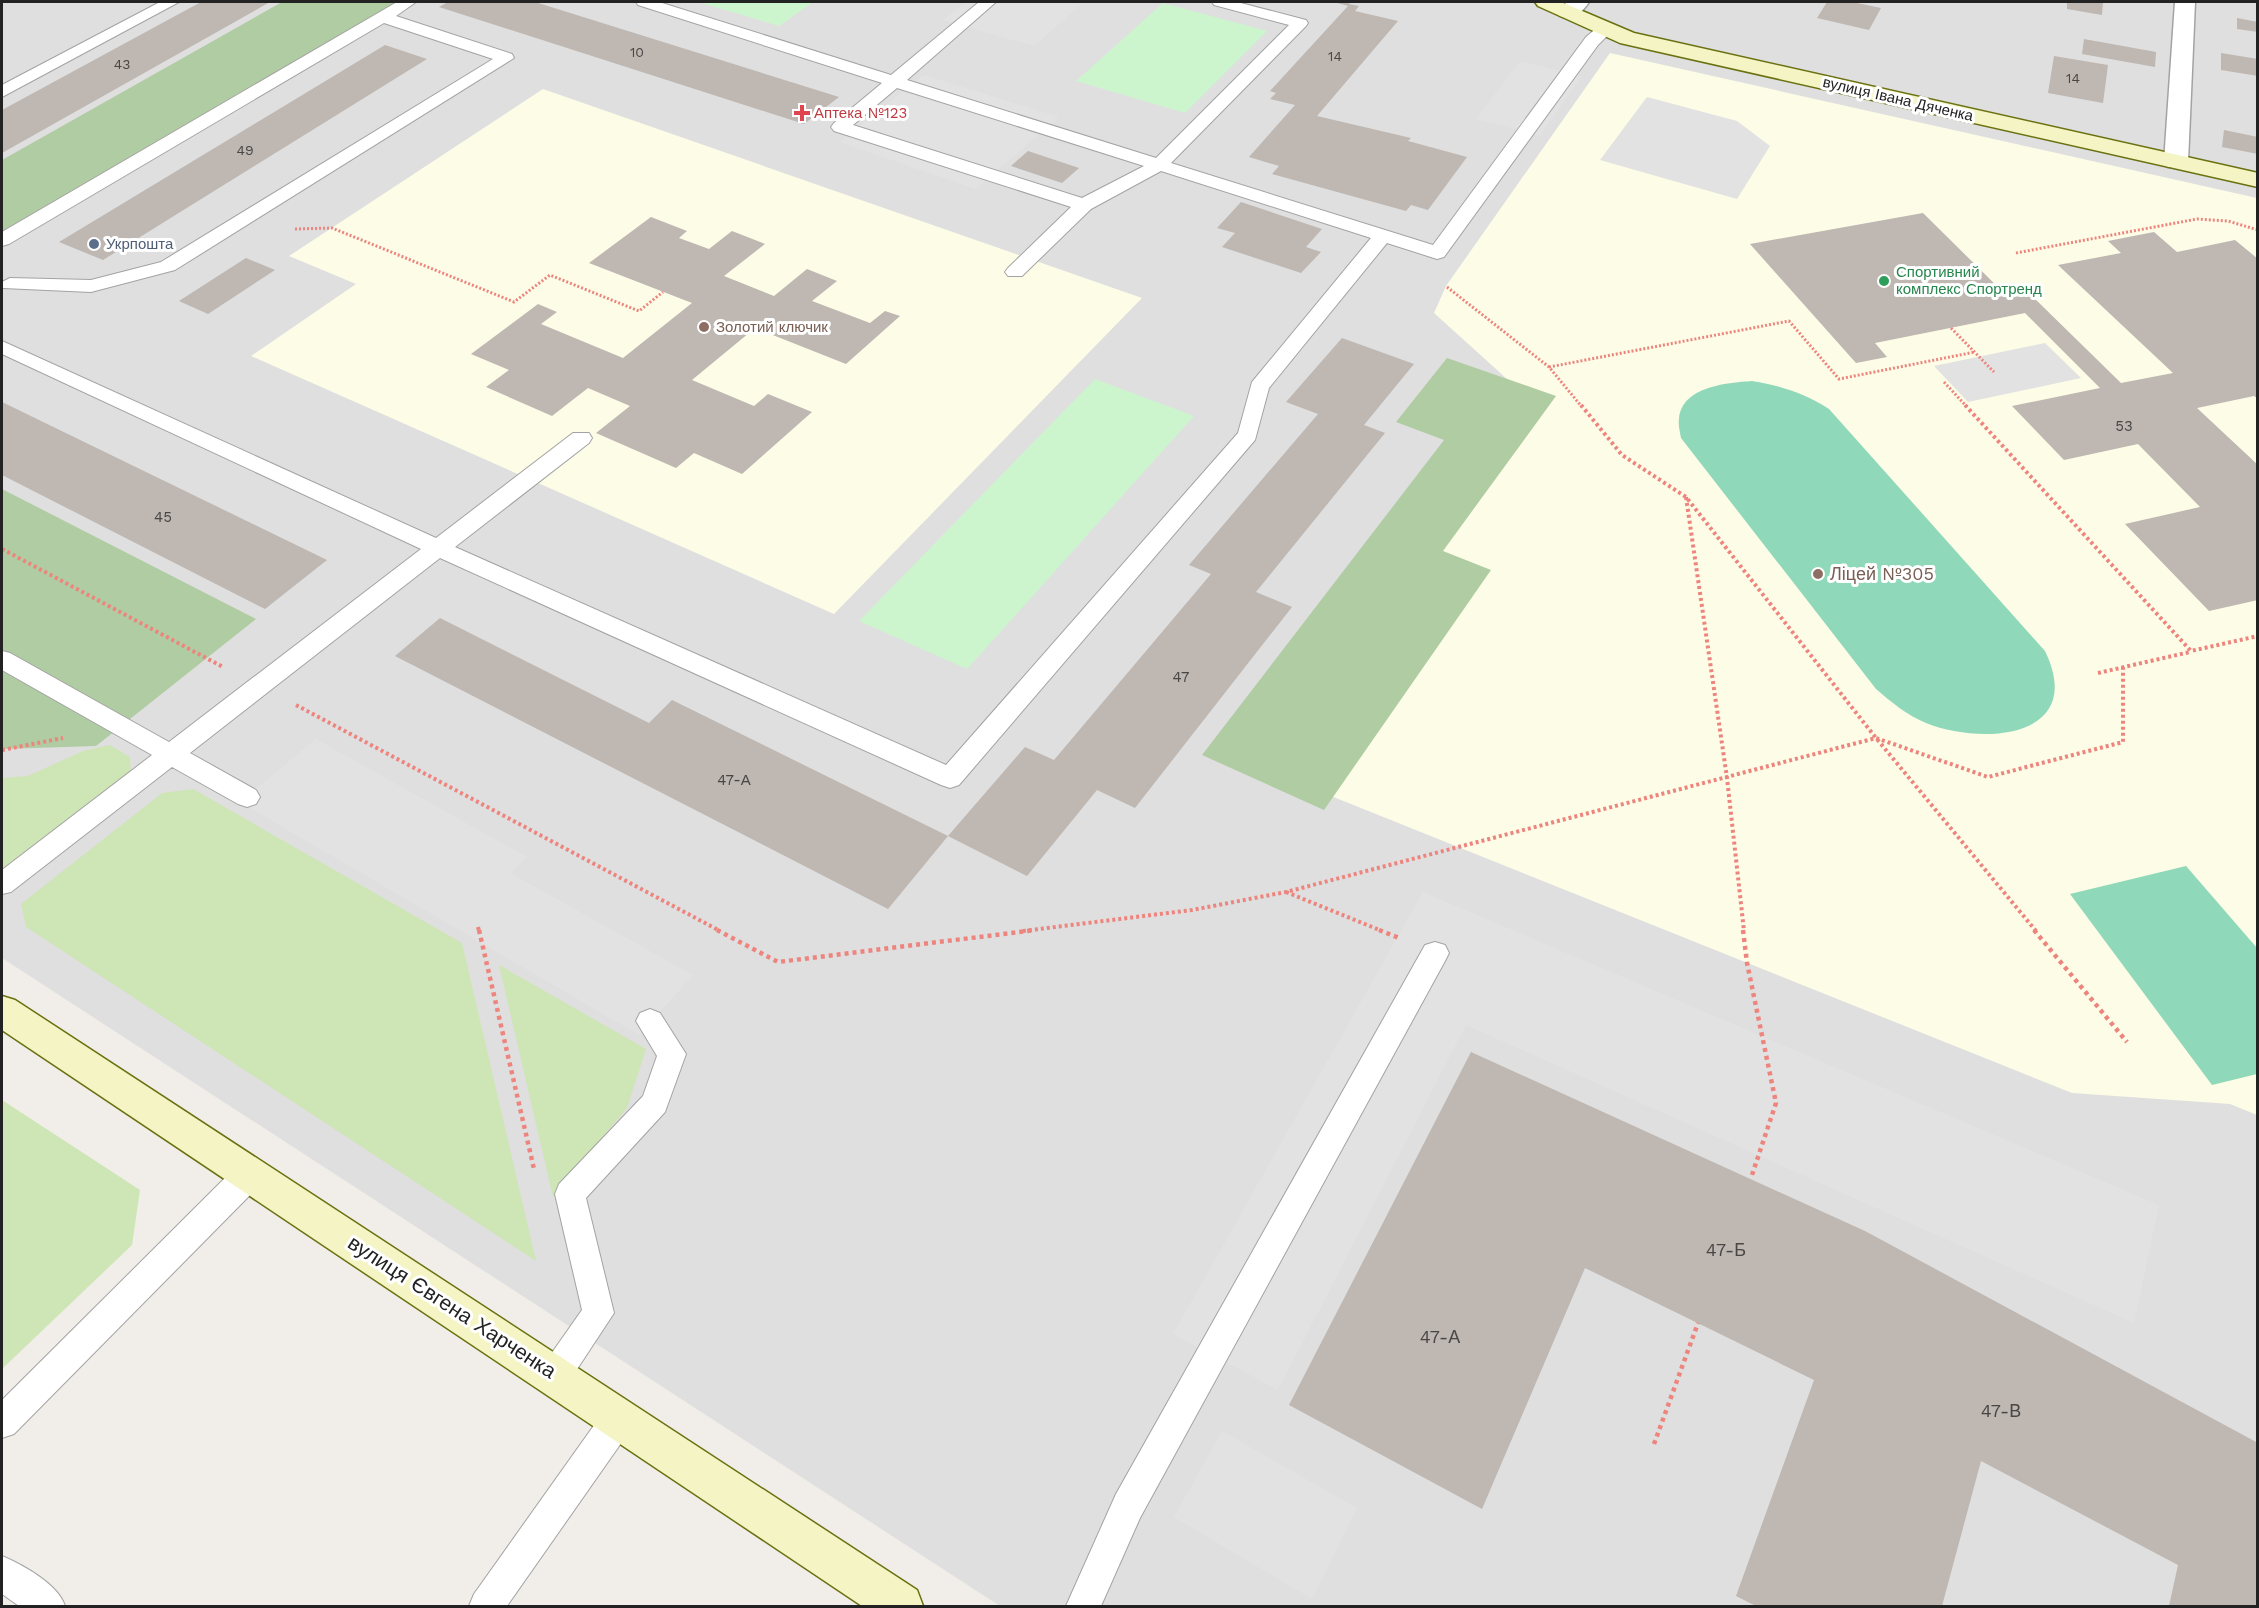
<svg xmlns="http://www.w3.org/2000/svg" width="2259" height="1608" viewBox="0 0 2259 1608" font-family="'Work Sans',sans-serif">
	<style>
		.residential { fill: #dfdfdf }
		.education { fill: #fcfce7 }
		.grass { fill: #cee5b5 }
		.forest { fill: #b0cca2 }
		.park { fill: #ccf5ce }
		.pitch { fill: #8fd8b9 }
		.parking { fill: #e2e2e2 }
		.building { fill: #beb7b2 }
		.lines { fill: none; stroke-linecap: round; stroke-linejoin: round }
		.lane-casing { stroke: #a3a3a3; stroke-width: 2 }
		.street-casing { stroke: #a3a3a3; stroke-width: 3 }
		.secondary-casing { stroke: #6a7110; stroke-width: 3 }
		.path-far2 { stroke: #ed857e; stroke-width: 3; stroke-dasharray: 2 2; stroke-linecap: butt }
		.path-far1 { stroke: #ed857e; stroke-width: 4; stroke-dasharray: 3 3; stroke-linecap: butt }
		.path { stroke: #ed857e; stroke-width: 4.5; stroke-dasharray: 4 4; stroke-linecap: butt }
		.lane { fill: #fff; fill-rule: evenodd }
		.street { fill: #fff; fill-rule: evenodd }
		.secondary { fill: #f4f4c4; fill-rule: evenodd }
		.health-dot { fill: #e0444e; stroke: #fff; stroke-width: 2 }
		.service-dot { fill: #5c6f8a; stroke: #fff; stroke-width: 2 }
		.leisure-dot { fill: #2e9e5b; stroke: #fff; stroke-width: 2 }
		.education-dot { fill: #8d6e63; stroke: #fff; stroke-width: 2 }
		.labels { text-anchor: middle; stroke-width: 6; stroke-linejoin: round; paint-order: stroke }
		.far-number-label { font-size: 14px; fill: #494746 }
		.far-street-label { font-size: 15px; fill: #222; stroke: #fff }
		.far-health-label { font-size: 15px; fill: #be3a42; stroke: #fff; text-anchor: start }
		.far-service-label { font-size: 15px; fill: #4e5e75; stroke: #fff; text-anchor: start }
		.far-leisure-label { font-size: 15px; fill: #27864d; stroke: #fff; text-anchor: start }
		.far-education-label { font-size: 15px; fill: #785e54; stroke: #fff; text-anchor: start }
		.number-label { font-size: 15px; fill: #494746 }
		.education-label { font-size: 18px; fill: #785e54; stroke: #fff; text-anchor: start }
		.near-number-label { font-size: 18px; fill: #494746 }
		.near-street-label { font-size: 21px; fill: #222; stroke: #fff }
	</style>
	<rect width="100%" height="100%" fill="#f1eee9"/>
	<path class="residential" d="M2 2H2257V1606H1000L2 958Z"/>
	<g class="education">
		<path d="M1610 53 2257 198V1115L2230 1104 2072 1093 1241 760 1517 388 1434 313 1446 286Z"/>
		<path d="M543 89 1142 298 834 614 251 356 356 284 289 256Z"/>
	</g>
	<g class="grass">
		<path d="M110 745 130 757 131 776 2 872V778L28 776 83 751Z"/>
		<path d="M193 789 462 943 536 1261 26 927 21 904 162 793Z"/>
		<path d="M499 965 646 1049 627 1108 553 1197Z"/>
		<path d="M2 1100 140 1190 132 1245 2 1369Z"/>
	</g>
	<g class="forest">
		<path d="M282 2H401L2 234V160Z"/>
		<path d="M1447 358 1556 396 1443 551 1491 570 1324 810 1202 755 1444 440 1396 422Z"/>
		<path d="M2 489 256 619 96 746 2 749Z"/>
	</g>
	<g class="park">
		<path d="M698 2H813L779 26Z"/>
		<path d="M1163 3 1267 31 1185 113 1076 81Z"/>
		<path d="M1095 379 1194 416 967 669 859 621Z"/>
	</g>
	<g class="pitch">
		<path d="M1752 381C1781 386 1804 393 1829 409L2045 651C2087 738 1983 746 1926 723 1907 715 1891 702 1876 689L1681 438C1680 432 1678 425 1679 419 1682 386 1727 383 1752 381Z"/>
		<path d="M2186 866 2257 948V1074L2212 1085 2070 894Z"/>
	</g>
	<g class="parking">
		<path d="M966 2H1084L1034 46 943 20Z"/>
		<path d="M1520 61 1582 76 1540 136 1476 119Z"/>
		<path d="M924 75 1059 117 976 189 839 142Z"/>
		<path d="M1647 97 1737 121 1770 146 1737 199 1600 160Z"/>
		<path d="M2045 343 2081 378 1968 402 1934 366Z"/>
		<path d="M316 739 527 857 510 873 693 975 639 1035 240 802Z"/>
		<path d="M1423 892 2159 1205 2134 1323 1466 1025 1278 1390 1173 1334Z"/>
		<path d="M1222 1431 1357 1508 1312 1599 1174 1517Z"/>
	</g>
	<g class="building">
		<path d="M201 2H270L2 153V110Z"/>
		<path d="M448 2H535L839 97 804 124 439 7Z"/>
		<path d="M1334 2H1351L1349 4 1359 6 1355 11 1398 21 1317 116 1411 138 1408 141 1467 157 1428 210 1411 205 1406 211 1272 174 1279 166 1249 157 1295 105 1270 99 1276 93 1270 91 1348 6Z"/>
		<path d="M1827 2H1852L1881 8 1869 30 1817 18Z"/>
		<path d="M2067 2H2103L2102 15 2067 9Z"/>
		<path d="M2237 18 2258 22V32L2237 29Z"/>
		<path d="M2084 39 2156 52 2155 67 2082 54Z"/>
		<path d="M385 45 427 59 103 260 59 242Z"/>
		<path d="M2221 53 2258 59V76L2221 70Z"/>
		<path d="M2054 56 2108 65 2103 103 2048 93Z"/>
		<path d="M2224 130 2258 137V154L2222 147Z"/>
		<path d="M1028 151 1079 168 1062 183 1011 166Z"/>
		<path d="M1241 202 1322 229 1306 247 1321 252 1301 273 1222 247 1235 233 1217 228Z"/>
		<path d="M1923 213 2009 298 2030 294 2121 383 2173 373 2058 265 2121 253 2108 241 2154 232 2177 252 2235 240 2258 259V399L2254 396 2197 408 2258 465V600L2209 611 2125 524 2200 507 2138 444 2064 460 2012 406 2100 388 2025 313 1875 343 1887 357 1856 363 1750 244Z"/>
		<path d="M651 217 687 231 679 238 709 249 732 231 765 244 724 276 774 296 807 269 837 281 812 301 870 323 885 311 900 316 846 364 755 328 692 380 754 406 768 394 812 412 742 474 694 453 676 468 596 433 630 406 588 388 552 416 486 387 509 370 471 354 538 304 557 312 541 324 623 358 692 303 589 263Z"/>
		<path d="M246 258 275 270 208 314 179 301Z"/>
		<path d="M1342 338 1414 364 1364 425 1385 433 1256 592 1292 607 1135 808 1097 790 1027 876 948 836 1025 747 1054 760 1211 574 1189 565 1318 414 1286 402Z"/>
		<path d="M2 402 327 560 265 609 2 475Z"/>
		<path d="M440 618 649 723 672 700 948 836 888 909 395 656Z"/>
		<path d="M1471 1052 1865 1231 2258 1443V1606H2169L2178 1565 1981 1461 1942 1606H1756L1736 1596 1814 1380 1585 1268 1482 1509 1289 1405Z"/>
	</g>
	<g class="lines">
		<g class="lane-casing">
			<g id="lane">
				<path d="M160 2H179L2 97V85Z"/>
				<path d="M397 2H416L396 16 512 54 514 58 175 270 91 292 3 288 2 282 10 278 91 280 161 262 493 59 384 23 9 244 2 246V232Z"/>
				<path d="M636 2H659L891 75 979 2H996L907 80 1156 158 1289 25 1214 5 1212 2H1237L1306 20 1308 23 1306 26 1171 163 1433 245 1586 37 1599 26H1611L1613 30 1598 45 1444 257 1437 259 1387 243 1269 388 1255 440 959 785 950 788 941 785 440 558 190 753 256 790 260 797 256 804 247 807 238 804 172 767 11 892 2 894V870L152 755 2 670V651L10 653 169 742 421 549 2 354V341L436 538 573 433H589L592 438 589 443 455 547 946 765 1238 433 1252 382 1371 238 1161 171 1091 209 1022 276H1008L1005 272 1008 268 1071 207 834 131 831 127 834 123 882 83 638 5ZM897 88 1144 166 1082 198 853 125Z"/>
				<path d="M1435 942 1445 945 1449 953 1445 961 1140 1518 1101 1606H1066L1116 1494 1425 945Z"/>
				<path d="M650 1009 660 1013 686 1054 665 1112 586 1198 614 1313 566 1386 555 1391 544 1386 539 1375 544 1364 582 1310 555 1194 559 1184 643 1096 657 1056 636 1021 640 1013Z"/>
				<path d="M250 1160 261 1164 265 1174 261 1184 14 1434 2 1438V1400L239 1164Z"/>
				<path d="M619 1402 631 1407 635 1418 631 1429 507 1606H469L474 1594 607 1407Z"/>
				<path d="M2 1556C23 1565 58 1584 65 1606H19L2 1594Z"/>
			</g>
		</g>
		<g class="street-casing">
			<g id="street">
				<path d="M1567 2H1589C1582 13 1573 20 1560 16L1556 12Z"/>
				<path d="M2175 2H2195L2188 162 2184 167H2168L2164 162Z"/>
			</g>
		</g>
		<g class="secondary-casing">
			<g id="secondary">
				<path d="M1535 2H1561L1634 33 2258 173V187L1620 43 1538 6Z"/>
				<path d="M2 996 15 1000 917 1590 923 1606H862L2 1030Z"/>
			</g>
		</g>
		<g class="path-far2">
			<path d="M295 229 332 228 514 302 550 275 639 311 663 292"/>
			<path d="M2016 253 2197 219 2228 221 2258 230"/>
			<path d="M1447 287 1549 367 1582 407"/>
			<path d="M1951 328 1994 372"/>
			<path d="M1549 367 1789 321 1839 379 1975 352"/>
			<path d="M1944 382 1967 407"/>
		</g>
		<g class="path-far1">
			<path d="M1581 405 1622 455 1686 497 1876 738 2036 931"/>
			<path d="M1965 405 2191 651 2258 636"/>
			<path d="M1686 497 1727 778 1744 931"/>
			<path d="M2 549 223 667"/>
			<path d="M2098 673 2190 652"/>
			<path d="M296 705 720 931"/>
			<path d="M2 750 63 738"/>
			<path d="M1286 892 1382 931"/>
			<path d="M478 927 479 931"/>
			<path d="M1023 931 1192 910 1286 892 1876 738 1988 777 2123 742V667"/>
		</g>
		<g class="path">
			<path d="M479 930 534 1169"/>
			<path d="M717 930 778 962 1035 930"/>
			<path d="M1379 930 1399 938"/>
			<path d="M1743 930 1747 963 1776 1103 1751 1178"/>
			<path d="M2034 930 2127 1042"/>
			<path d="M1654 1444 1698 1323"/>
		</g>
		<use href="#lane" class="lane"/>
		<use href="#street" class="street"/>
		<use href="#secondary" class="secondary"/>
	</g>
	<path class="health-dot" d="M799 104h6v6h6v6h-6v6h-6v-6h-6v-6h6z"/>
	<circle class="service-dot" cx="94" cy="244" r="6"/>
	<circle class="leisure-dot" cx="1884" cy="281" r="6"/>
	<g class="education-dot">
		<circle cx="704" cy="327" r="6"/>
		<circle cx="1818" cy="574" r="6"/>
	</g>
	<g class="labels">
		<g class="far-number-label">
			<text x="637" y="57">10</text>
			<text x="1335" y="61">14</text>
			<text x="122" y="69">43</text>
			<text x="2073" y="83">14</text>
			<text x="245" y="155">49</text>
		</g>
		<g class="far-street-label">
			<text transform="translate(1898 99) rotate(13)" y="5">вулиця Івана Дяченка</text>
		</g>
		<g class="far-health-label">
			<text x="814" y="118">Аптека №123</text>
		</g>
		<g class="far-service-label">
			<text x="106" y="249">Укрпошта</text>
		</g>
		<g class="far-leisure-label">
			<text x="1896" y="277">Спортивний<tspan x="1896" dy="17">комплекс Спортренд</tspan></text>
		</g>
		<g class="far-education-label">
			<text x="716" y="332">Золотий ключик</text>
		</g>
		<g class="number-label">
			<text x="2124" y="431">53</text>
			<text x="163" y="522">45</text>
			<text x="1181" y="682">47</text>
			<text x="734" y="785">47-А</text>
		</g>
		<g class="education-label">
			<text x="1830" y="580">Ліцей №305</text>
		</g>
		<g class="near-number-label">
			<text x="1726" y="1256">47-Б</text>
			<text x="1440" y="1343">47-А</text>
			<text x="2001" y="1417">47-В</text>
		</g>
		<g class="near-street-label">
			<text transform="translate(452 1307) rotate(33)" y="7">вулиця Євгена Харченка</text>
		</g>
	</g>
	<rect width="2259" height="1608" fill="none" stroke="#222222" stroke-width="6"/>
</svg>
